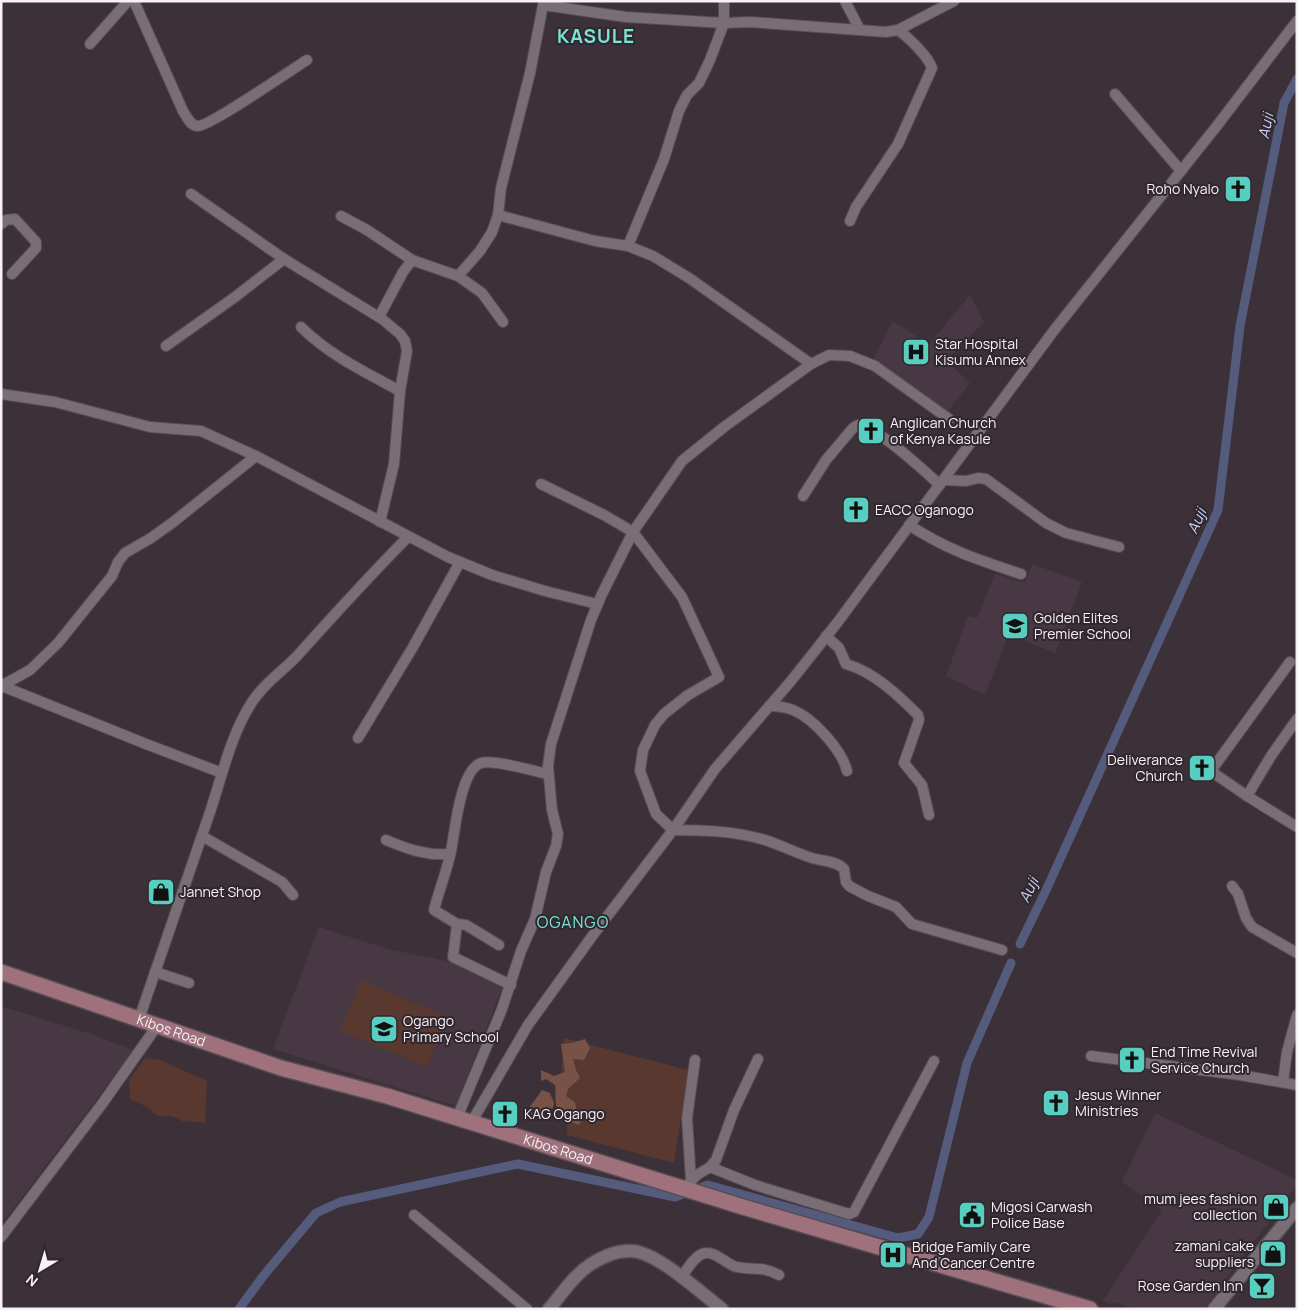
<svg xmlns="http://www.w3.org/2000/svg" width="1298" height="1310" viewBox="0 0 1298 1310" font-family="Manrope,sans-serif">
	<style>
		.built { fill: #483844 }
		.green { fill: #58382f }
		.forest { fill: #785147 }
		.lines { fill: none; stroke-linecap: round; stroke-linejoin: round }
		.canal { stroke: #545b7d; stroke-width: 9 }
		.minor-casing { stroke: #564d53; stroke-width: 12 }
		.tertiary-casing { stroke: #564d53; stroke-width: 15 }
		.primary-casing { stroke: #564d53; stroke-width: 18 }
		.minor { stroke: #796d76; stroke-width: 10 }
		.tertiary { stroke: #796d76; stroke-width: 12 }
		.primary { stroke: #9f717d; stroke-width: 15 }
		.labels { text-anchor: middle; stroke-width: 4; stroke-linejoin: round; paint-order: stroke }
		.poi-label { font-size: 14px; fill: #f8f1f6; stroke: #31272f; text-anchor: start }
		.street-label { font-size: 14px; fill: #f8f1f6; stroke: #31272f }
		.water-label { font-size: 15px; font-style: italic; fill: #ccd4f8; stroke: #31272f }
		.quarter-label { font-size: 16px; letter-spacing: 1px; fill: #7be4d7; stroke: #31272f }
		.district-label { font-size: 19px; font-weight: bold; letter-spacing: 1px; fill: #7be4d7; stroke: #31272f }
	</style>
	<rect width="100%" height="100%" fill="#3c3139"/>
	<g class="built">
		<path d="M970 295 984 322 946 360 970 383 946 413 873 359 893 321 929 344Z"/>
		<path d="M1032 564 1082 582 1055 653 1009 634 985 695 946 676 968 616 977 618 995 574 1025 583Z"/>
		<path d="M319 927 391 950 433 958 457 964 504 983 456 1106 273 1049Z"/>
		<path d="M1 1006 88 1033 134 1050 7 1217 1 1220Z"/>
		<path d="M1155 1113 1297 1180V1186L1268 1221 1269 1223 1255 1239 1204 1309H1139L1114 1302 1113 1304 1103 1301 1162 1210 1122 1182Z"/>
	</g>
	<g class="green">
		<path d="M361 980 448 1017 427 1067 340 1031Z"/>
		<path d="M564 1038 688 1070 674 1163 567 1135V1123L561 1118 559 1107Z"/>
		<path d="M145 1058 160 1060 207 1081 205 1123 182 1121 172 1116H157L149 1108 130 1099 129 1080Z"/>
	</g>
	<g class="forest">
		<path d="M585 1039 590 1048 584 1060 573 1059 576 1070 580 1078 568 1089 566 1096 575 1102 576 1108 582 1119 579 1125C570 1123 558 1114 556 1105 555 1098 556 1092 555 1085L546 1079 541 1081V1070L554 1076 565 1072 561 1044 571 1043Z"/>
		<path d="M542 1090 550 1093 554 1103 553 1108 545 1110 543 1115H531L529 1108Z"/>
	</g>
	<g class="lines">
		<g class="canal">
			<path d="M1020 944 1048 886 1218 510 1240 326 1284 103 1297 79"/>
			<path d="M239 1309 264 1275 316 1213 340 1202 518 1164 675 1197 708 1185 898 1238 918 1234 929 1217 967 1063 1011 963"/>
		</g>
		<g class="minor-casing">
			<g id="minor">
				<path d="M134 1 183 111C187 117 190 126 198 126 210 126 291 70 307 60"/>
				<path d="M845 1 860 30"/>
				<path d="M90 44 128 1"/>
				<path d="M1115 94 1181 171"/>
				<path d="M191 194 284 259 382 319 400 334 405 341 407 351 400 391 394 464 380 522"/>
				<path d="M498 215 595 241 628 246 653 256 689 278 811 364"/>
				<path d="M341 216 367 230 412 260"/>
				<path d="M850 221 856 207 898 144 932 68C928 56 908 37 898 30"/>
				<path d="M1 224 6 220 15 219 36 242V248L12 274"/>
				<path d="M628 246 664 159 679 111 687 95 699 83 710 60 724 23V1"/>
				<path d="M458 276 482 293 503 322"/>
				<path d="M379 317 403 272 412 260 458 276 480 251 492 232 498 215 501 188 530 73 543 5 626 17 724 23 750 22 886 32 898 30 954 1"/>
				<path d="M301 327C329 355 365 372 400 391"/>
				<path d="M166 346 235 297 284 259"/>
				<path d="M1 394 55 402 150 427 201 431 256 456 448 557 492 575 545 591 597 604"/>
				<path d="M944 480 966 481 978 478 986 479 1046 523 1066 533 1119 547"/>
				<path d="M541 484 604 515 633 532 682 597 719 677 688 695 664 714 655 725 643 750 640 771 656 814 673 830C703 830 735 831 765 840 781 845 796 853 812 858 822 861 837 861 844 869L846 882 849 886 868 896 896 907 912 924 1002 950"/>
				<path d="M803 496 826 460 853 428 858 425C877 426 924 471 940 485"/>
				<path d="M909 525C947 550 979 560 1021 574"/>
				<path d="M826 636 839 648 846 664C874 672 898 695 918 715L919 720 904 763 922 785 929 815"/>
				<path d="M1 686 30 670 58 643 112 576 118 562 125 553 151 538 172 523 256 456"/>
				<path d="M2 686 146 744 222 773"/>
				<path d="M769 706C777 706 785 707 793 710 813 718 842 750 847 771"/>
				<path d="M1297 719 1271 756 1247 796 1297 827"/>
				<path d="M358 738 413 647 460 562"/>
				<path d="M1247 796 1215 774 1213 771V768L1290 662"/>
				<path d="M202 836 282 882 293 895"/>
				<path d="M386 840C407 849 427 856 450 854"/>
				<path d="M1232 886 1238 894 1246 918 1252 927 1297 953"/>
				<path d="M457 924 453 957 511 985"/>
				<path d="M499 945 466 925 457 924 434 910C439 890 447 871 451 851 455 832 460 770 481 763 493 759 533 771 548 774"/>
				<path d="M155 972 189 983"/>
				<path d="M139 1019C162 951 186 883 209 815 222 777 230 736 252 702 266 681 281 673 297 656 333 616 370 575 408 537"/>
				<path d="M1091 1056 1240 1075 1297 1085"/>
				<path d="M1283 1082 1287 1052 1297 1015"/>
				<path d="M457 1118 502 1009 521 951 535 919 546 872 556 846 558 834 552 810 548 766 551 744 591 620 602 594 633 532 682 461 724 427 811 364 829 355 850 356 875 366 949 419"/>
				<path d="M471 1123 528 1025 593 935 673 830 715 769 791 681 837 623 1055 329 1216 127 1297 21"/>
				<path d="M710 1167 755 1185 849 1214 854 1212 934 1061"/>
				<path d="M691 1181 687 1118 695 1060"/>
				<path d="M684 1188 697 1175 710 1167 716 1160 734 1110 758 1059"/>
				<path d="M414 1215 527 1309"/>
				<path d="M1 1237 102 1104 157 1026"/>
				<path d="M681 1278C686 1271 693 1258 702 1254 715 1249 726 1265 737 1267 755 1271 760 1265 779 1275"/>
			</g>
		</g>
		<g class="tertiary-casing">
			<g id="tertiary">
				<path d="M549 1309C562 1294 574 1275 591 1264 602 1257 618 1250 631 1251 656 1251 701 1293 722 1309"/>
				<path d="M1214 1309 1297 1208"/>
			</g>
		</g>
		<g class="primary-casing">
			<g id="primary">
				<path id="s1" d="M1 972 281 1068 387 1096 743 1207 1090 1309"/>
			</g>
		</g>
		<use href="#minor" class="minor"/>
		<use href="#tertiary" class="tertiary"/>
		<use href="#primary" class="primary"/>
	</g>
	<defs>
		<g id="church-square" transform="scale(1.4375)"><rect x="-9" y="-9" width="18" height="18" rx="4" fill="#58cec0" stroke="#31272f"/><path d="M-1.2-6h2.4v3.5h3.3v2.4h-3.3V6h-2.4V-.1h-3.3v-2.4h3.3Z" fill="#111"/></g>
		<g id="hospital-square" transform="scale(1.4375)"><rect x="-9" y="-9" width="18" height="18" rx="4" fill="#58cec0" stroke="#31272f"/><path d="M-5-5h3v3.5h4V-5h3V5h-3V1.5h-4V5h-3Z" fill="#111"/></g>
		<g id="school-square" transform="scale(1.4375)"><rect x="-9" y="-9" width="18" height="18" rx="4" fill="#58cec0" stroke="#31272f"/><path d="M0-5L7-2L0 1L-7-2ZM-4 1L0 2.5L4 1V4Q0 6-4 4Z" fill="#111"/></g>
		<g id="shop-square" transform="scale(1.4375)"><rect x="-9" y="-9" width="18" height="18" rx="4" fill="#58cec0" stroke="#31272f"/><path d="M-5-2.5h2.3a2.7 3.5 0 0 1 5.4 0H5L5.5 6h-11ZM-1.5-2.5h3a1.5 2.3 0 0 0-3 0Z" fill="#111"/></g>
		<g id="civic-square" transform="scale(1.4375)"><rect x="-9" y="-9" width="18" height="18" rx="4" fill="#58cec0" stroke="#31272f"/><path d="M-.6-6.5H3V-4.5H.6V-3L4-1V1h2V6H-6V1h2V-1L-.6-3ZM-1.2 2.5V6h2.4V2.5Z" fill="#111"/></g>
		<g id="bar-square" transform="scale(1.4375)"><rect x="-9" y="-9" width="18" height="18" rx="4" fill="#58cec0" stroke="#31272f"/><path d="M-6-5H6L.8 .8V4.5H3.5V6h-7V4.5H-.8V.8Z" fill="#111"/></g>
	</defs>
	<g fill-rule="evenodd">
		<use href="#church-square" x="1238" y="189"/>
		<use href="#hospital-square" x="916" y="352"/>
		<use href="#church-square" x="871" y="431"/>
		<use href="#church-square" x="856" y="510"/>
		<use href="#school-square" x="1015" y="626"/>
		<use href="#church-square" x="1202" y="768"/>
		<use href="#shop-square" x="161" y="892"/>
		<use href="#school-square" x="384" y="1029"/>
		<use href="#church-square" x="1132" y="1060"/>
		<use href="#church-square" x="1056" y="1103"/>
		<use href="#church-square" x="505" y="1114"/>
		<use href="#shop-square" x="1276" y="1207"/>
		<use href="#civic-square" x="972" y="1215"/>
		<use href="#shop-square" x="1273" y="1254"/>
		<use href="#hospital-square" x="893" y="1255"/>
		<use href="#bar-square" x="1262" y="1286"/>
	</g>
	<g class="labels">
		<g class="poi-label">
			<text x="1219" y="194" text-anchor="end">Roho Nyalo</text>
			<text x="935" y="349">Star Hospital<tspan x="935" dy="16">Kisumu Annex</tspan></text>
			<text x="890" y="428">Anglican Church<tspan x="890" dy="16">of Kenya Kasule</tspan></text>
			<text x="875" y="515">EACC Oganogo</text>
			<text x="1034" y="623">Golden Elites<tspan x="1034" dy="16">Premier School</tspan></text>
			<text x="1183" y="765" text-anchor="end">Deliverance<tspan x="1183" dy="16">Church</tspan></text>
			<text x="180" y="897">Jannet Shop</text>
			<text x="403" y="1026">Ogango<tspan x="403" dy="16">Primary School</tspan></text>
			<text x="1151" y="1057">End Time Revival<tspan x="1151" dy="16">Service Church</tspan></text>
			<text x="1075" y="1100">Jesus Winner<tspan x="1075" dy="16">Ministries</tspan></text>
			<text x="524" y="1119">KAG Ogango</text>
			<text x="1257" y="1204" text-anchor="end">mum jees fashion<tspan x="1257" dy="16">collection</tspan></text>
			<text x="991" y="1212">Migosi Carwash<tspan x="991" dy="16">Police Base</tspan></text>
			<text x="1254" y="1251" text-anchor="end">zamani cake<tspan x="1254" dy="16">suppliers</tspan></text>
			<text x="912" y="1252">Bridge Family Care<tspan x="912" dy="16">And Cancer Centre</tspan></text>
			<text x="1243" y="1291" text-anchor="end">Rose Garden Inn</text>
		</g>
		<g class="street-label">
			<text dy="5" stroke="none"><textPath href="#s1" startOffset="180">Kibos Road</textPath></text>
			<text dy="5" stroke="none"><textPath href="#s1" startOffset="585">Kibos Road</textPath></text>
		</g>
		<g class="water-label">
			<text transform="translate(1266 126) rotate(-79)" y="5">Auji</text>
			<text transform="translate(1197 521) rotate(-66)" y="5">Auji</text>
			<text transform="translate(1029 890) rotate(-65)" y="5">Auji</text>
		</g>
		<g class="quarter-label">
			<text x="573" y="928">OGANGO</text>
		</g>
		<g class="district-label">
			<text x="596" y="43">KASULE</text>
		</g>
	</g>
	<rect width="1298" height="1310" fill="none" stroke="#f8f1f6" stroke-width="5"/>
	<g transform="translate(40 1270) rotate(218)" stroke="#31272f" stroke-width="4" paint-order="stroke">
	<path d="M0-4L9 19L0 12L-9 19Z" fill="#f8f1f6"/>
	<text y="-8" font-size="14" font-weight="bold" text-anchor="middle" fill="#f8f1f6">N</text>
	</g>
</svg>
